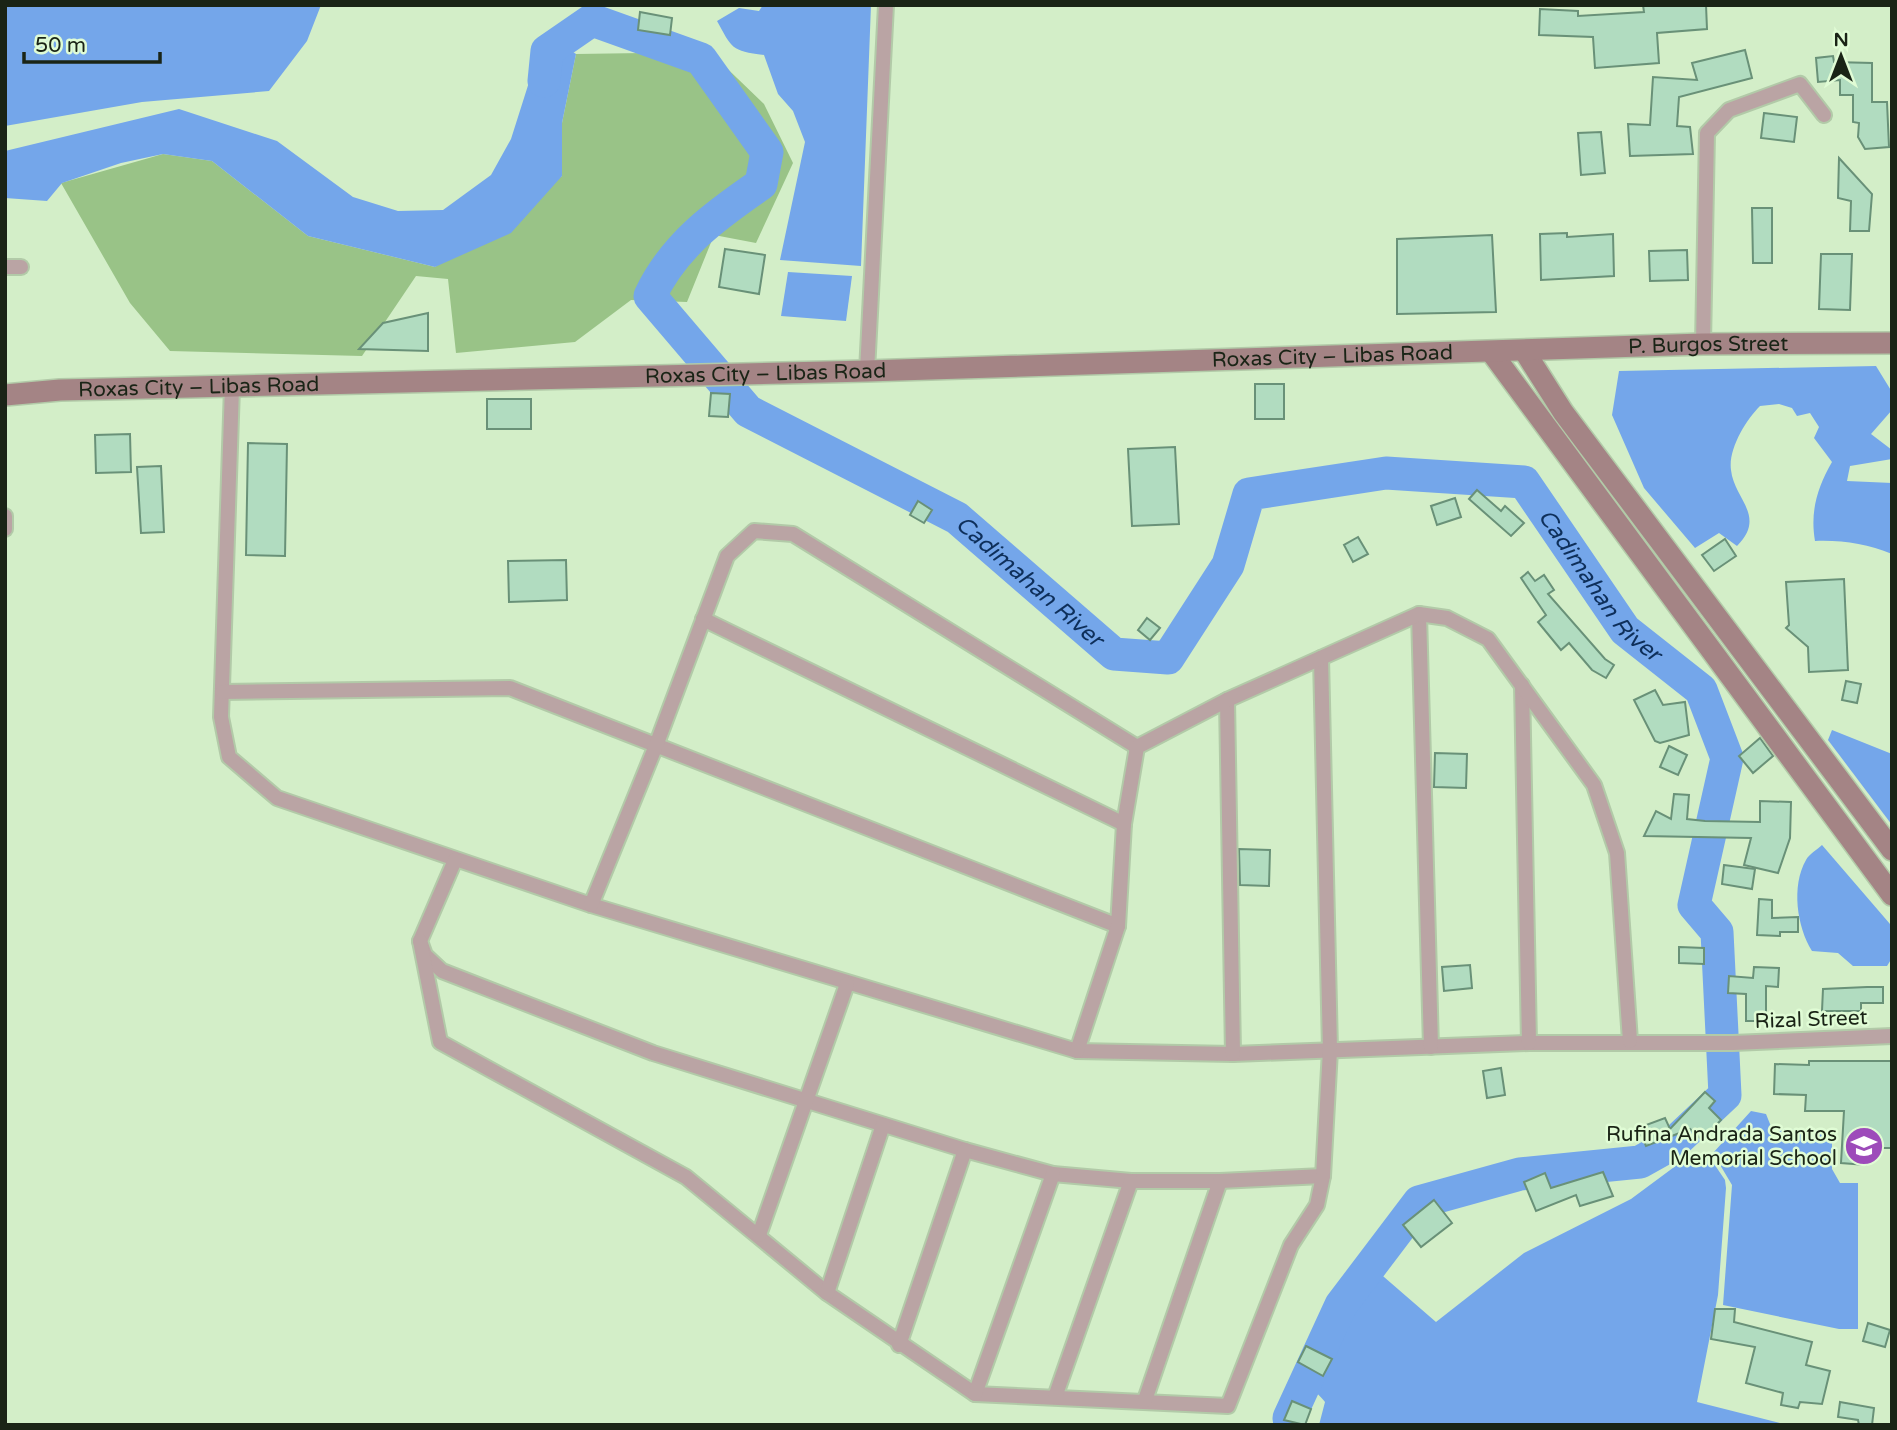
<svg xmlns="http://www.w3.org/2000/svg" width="1897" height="1430" viewBox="0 0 1897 1430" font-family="'Varela Round',sans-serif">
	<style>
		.green { fill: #99c387 }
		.water { fill: #74a6ea }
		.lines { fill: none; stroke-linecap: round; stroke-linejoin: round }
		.river { stroke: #74a6ea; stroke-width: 33 }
		.building { fill: #b1dcc0; stroke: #699178; stroke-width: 2 }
		.street-casing { stroke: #b2caa8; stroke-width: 18 }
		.secondary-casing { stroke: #b2caa8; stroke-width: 24 }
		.street { stroke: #baa4a4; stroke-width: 14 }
		.secondary { stroke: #a48485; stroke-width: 21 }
		.labels { text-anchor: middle; stroke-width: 5; stroke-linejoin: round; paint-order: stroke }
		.street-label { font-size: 21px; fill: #1a2416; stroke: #e0fcd5 }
		.poi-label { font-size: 21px; fill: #1a2416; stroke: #e0fcd5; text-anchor: end }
		.water-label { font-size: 23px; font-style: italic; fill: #0e2f5a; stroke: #e0fcd5 }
	</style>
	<rect width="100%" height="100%" fill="#d3eec8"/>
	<path class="green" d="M710 52 764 104 793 163 756 243 714 235 687 302 631 300 575 342 456 353 448 279 416 276 362 356 170 351 130 303 61 183 163 154 212 161 308 236 435 267 562 176V123L576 54Z"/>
	<g class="water">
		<path d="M5 5H321L307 41 269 91 142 102 5 126Z"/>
		<path d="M763 5H871L861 266 780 260 805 142 793 111 778 94 764 55C731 51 732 48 717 21L739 8 759 11Z"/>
		<path d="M549 36 576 54 562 123V176L511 233 435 267 308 236 212 161 163 154 121 163 62 183 47 201 5 198V151L179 109 277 141 353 197 398 211 443 210 491 175 511 139 531 76Z"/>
		<path d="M788 272 852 276 846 321 781 316Z"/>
		<path d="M1876 366 1892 392V410L1871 434 1892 450V459L1850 466 1847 481 1892 483V554C1867 544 1843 540 1815 541 1810 512 1817 488 1832 462L1814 438 1819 427 1810 413 1797 416 1792 408 1779 404 1760 406C1746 420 1728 449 1731 470 1734 499 1767 516 1737 546L1719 533 1695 548 1644 488 1612 415 1619 371Z"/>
		<path d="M1832 730 1892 754V825L1828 740Z"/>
		<path d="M1822 845 1890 924 1892 958 1887 966H1853L1838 953 1812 951C1797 927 1791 886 1806 860 1809 854 1818 849 1822 845Z"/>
		<path d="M1751 1111 1766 1114 1772 1129 1832 1131V1169L1840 1183H1858V1329H1839L1723 1305 1732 1185 1713 1153Z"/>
		<path d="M1708 1155 1725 1180 1726 1188 1718 1295 1697 1402 1788 1425H1319L1325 1402C1321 1397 1314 1391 1312 1385 1303 1357 1353 1288 1369 1264L1436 1322 1524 1253 1631 1199 1685 1159Z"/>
	</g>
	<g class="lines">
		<path class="river" id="s1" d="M544 81 547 51 592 20 701 59 767 152 761 184C716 215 674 245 650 296L748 411 957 518 1114 654 1168 658 1228 565 1249 494 1386 473 1524 482 1625 630 1701 690 1727 758 1694 905 1717 932 1725 1095 1674 1143 1640 1162 1520 1174 1419 1202 1341 1305 1289 1418 1290 1425"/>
	</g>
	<g class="building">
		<path d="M1643 5H1706L1707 29 1657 33 1659 63 1595 68 1593 37 1539 35 1540 9 1578 11V16L1644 12Z"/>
		<path d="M640 12 672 18 670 35 638 30Z"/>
		<path d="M1745 50 1752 78 1679 97 1677 126 1690 127 1693 154 1630 156 1628 124 1650 125 1653 77 1697 80 1692 63Z"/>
		<path d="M1833 56 1834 62 1872 63V102H1887L1889 147 1865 149 1858 137 1859 123 1853 122V95H1840V80L1818 82 1816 58Z"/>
		<path d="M1764 113 1797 117 1794 142 1761 138Z"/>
		<path d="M1601 132 1605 173 1581 175 1578 133Z"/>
		<path d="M1839 158 1872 194 1869 231H1850L1851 201 1838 198Z"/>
		<path d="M1752 208H1772V263H1753Z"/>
		<path d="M1567 233V237L1613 234 1614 276 1541 280 1540 234Z"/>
		<path d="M1492 235 1496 312 1397 314V239Z"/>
		<path d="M725 249 765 255 759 294 719 287Z"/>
		<path d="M1687 250 1688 280 1650 281 1649 251Z"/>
		<path d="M1821 254H1852L1850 310 1819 309Z"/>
		<path d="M428 313V351L359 349 383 323Z"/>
		<rect x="1255" y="384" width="29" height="35"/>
		<path d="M711 393 730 394 728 417 709 416Z"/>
		<rect x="487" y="399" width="44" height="30"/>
		<path d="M130 434 131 472 96 473 95 435Z"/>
		<path d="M248 443 287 444 285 556 246 555Z"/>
		<path d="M1175 447 1179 524 1132 526 1128 449Z"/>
		<path d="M161 466 164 532 141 533 137 467Z"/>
		<path d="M1477 490 1501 511 1505 506 1524 523 1511 536 1469 499Z"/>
		<path d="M1455 498 1461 517 1437 525 1431 506Z"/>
		<path d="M918 501 932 510 924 523 910 515Z"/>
		<path d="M1358 537 1368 554 1353 562 1344 545Z"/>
		<path d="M1725 539 1736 556 1714 571 1702 555Z"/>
		<path d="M566 560 567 600 509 602 508 561Z"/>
		<path d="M1528 572 1535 581 1544 575 1554 590 1548 594 1605 659 1614 665 1606 678 1592 670 1569 643 1561 650 1538 622 1546 615 1521 578Z"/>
		<path d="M1844 579 1848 670 1809 672 1808 647 1786 628 1789 625 1786 582Z"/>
		<path d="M1147 618 1160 628 1150 640 1138 630Z"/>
		<path d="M1846 681 1861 684 1857 703 1842 700Z"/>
		<path d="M1655 690 1663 705 1685 702 1689 735 1660 743 1655 741 1634 700Z"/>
		<path d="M1760 738 1773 756 1753 773 1739 756Z"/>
		<path d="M1669 746 1687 755 1678 775 1660 767Z"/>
		<path d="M1435 753 1467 754 1466 788 1434 787Z"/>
		<path d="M1674 794 1689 795 1687 819 1705 821 1760 822V801L1791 802 1790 838 1778 873 1744 865 1751 838 1644 836 1656 811 1671 819Z"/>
		<path d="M1239 849 1270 850 1269 886 1240 885Z"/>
		<path d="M1724 865 1755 869 1752 889 1722 884Z"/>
		<path d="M1759 899 1772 900V918L1798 917V932H1780V936L1757 935Z"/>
		<path d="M1679 947 1704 948V964L1679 963Z"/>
		<path d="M1470 965 1472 988 1444 991 1442 967Z"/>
		<path d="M1754 967 1779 968 1778 987 1766 986V1021H1746V994L1728 993 1729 976 1753 978Z"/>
		<path d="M1867 987H1883V1003H1861V1011H1822L1823 989Z"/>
		<path d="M1809 1061H1892V1148H1867L1866 1165 1841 1163 1844 1111H1805L1806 1095 1774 1094 1775 1064 1809 1065Z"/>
		<path d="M1501 1068 1505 1095 1487 1098 1483 1071Z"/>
		<path d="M1705 1092 1715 1101 1709 1108 1721 1120 1702 1140 1690 1129 1646 1146 1638 1128 1665 1118 1670 1129Z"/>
		<path d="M1603 1172 1613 1196 1580 1206 1576 1195 1536 1211 1524 1182 1545 1173 1551 1188Z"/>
		<path d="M1434 1200 1452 1223 1421 1247 1403 1225Z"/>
		<path d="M1715 1309H1735L1734 1322 1812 1342 1806 1365 1830 1371 1822 1404 1800 1402 1798 1408 1781 1405 1783 1393 1746 1383 1755 1347 1711 1339Z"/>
		<path d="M1868 1323 1890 1330 1885 1347 1863 1341Z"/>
		<path d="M1306 1346 1332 1359 1323 1376 1298 1362Z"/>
		<path d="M1292 1401 1311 1409 1305 1425 1284 1420Z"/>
		<path d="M1840 1402 1874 1408 1872 1425H1859L1858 1420 1838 1417Z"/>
	</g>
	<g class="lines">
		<g class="street-casing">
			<g id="street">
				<path d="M5 267H21"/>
				<path d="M1703 344 1707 133 1729 110 1800 84 1824 115"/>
				<path d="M867 371 886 5"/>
				<path d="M232 387 221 717 229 757 277 798 591 905 1077 1051 1233 1054 1529 1043H1733L1892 1036"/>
				<path d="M5 516V529"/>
				<path d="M1419 614 1431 1047"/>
				<path d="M703 619 1124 824"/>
				<path d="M1522 685 1529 1043"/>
				<path d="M223 692 510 688 1118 926"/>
				<path d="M1227 700 1233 1054"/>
				<path d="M455 860 420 941 425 955 442 971 653 1053 965 1150 1053 1174 1131 1181H1220L1323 1176"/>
				<path d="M591 905 657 743 727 556 754 531 793 534 1137 747"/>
				<path d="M420 941 440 1042 686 1177 827 1293 975 1394 1228 1406 1291 1245 1317 1205 1323 1176 1330 1050 1321 658"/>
				<path d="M1077 1051 1118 926 1124 824 1137 747 1227 700 1419 614 1447 618 1488 639 1594 785 1617 853 1630 1041"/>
				<path d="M759 1235 847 984"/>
				<path d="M827 1293 883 1125"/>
				<path d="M899 1345 965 1150"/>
				<path d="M975 1394 1053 1174"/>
				<path d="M1055 1397 1131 1181"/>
				<path d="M1145 1400 1220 1181"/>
			</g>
		</g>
		<g class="secondary-casing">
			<g id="secondary">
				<path d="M1525 352 1563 412 1892 850"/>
				<path d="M1492 353 1892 895"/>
				<path id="s2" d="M5 395 60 390 867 371 1703 344 1892 343"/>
			</g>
		</g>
		<use href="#street" class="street"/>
		<use href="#secondary" class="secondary"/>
	</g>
	<defs>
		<g id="school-disc" transform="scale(2.0125)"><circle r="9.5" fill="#9d4bba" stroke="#e0fcd5"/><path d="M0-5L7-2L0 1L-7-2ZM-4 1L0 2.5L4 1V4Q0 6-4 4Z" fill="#fff"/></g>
	</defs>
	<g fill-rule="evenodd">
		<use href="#school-disc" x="1864" y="1146"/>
	</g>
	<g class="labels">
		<g class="street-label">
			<text dy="7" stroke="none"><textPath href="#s2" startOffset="1704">P. Burgos Street</textPath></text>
			<text dy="7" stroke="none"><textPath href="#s2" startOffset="1328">Roxas City – Libas Road</textPath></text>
			<text dy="7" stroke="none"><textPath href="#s2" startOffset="761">Roxas City – Libas Road</textPath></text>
			<text dy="7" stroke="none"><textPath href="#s2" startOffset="194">Roxas City – Libas Road</textPath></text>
			<text transform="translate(1811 1019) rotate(-2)" y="7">Rizal Street</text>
		</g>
		<g class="poi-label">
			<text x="1837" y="1141">Rufina Andrada Santos<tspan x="1837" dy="24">Memorial School</tspan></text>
		</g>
		<g class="water-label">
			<text dy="8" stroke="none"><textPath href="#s1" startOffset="989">Cadimahan River</textPath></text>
			<text dy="8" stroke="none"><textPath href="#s1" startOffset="1745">Cadimahan River</textPath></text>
		</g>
	</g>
	<rect width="1897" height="1430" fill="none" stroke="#1a2416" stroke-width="14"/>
	<g transform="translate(1841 56)" stroke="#e0fcd5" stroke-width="5" paint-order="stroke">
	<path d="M0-5L12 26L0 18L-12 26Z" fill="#1a2416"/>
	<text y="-10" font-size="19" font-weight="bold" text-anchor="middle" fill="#1a2416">N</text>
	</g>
	<path d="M24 52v10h136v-10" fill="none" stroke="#1a2416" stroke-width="3.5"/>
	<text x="35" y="52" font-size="21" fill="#1a2416" stroke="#e0fcd5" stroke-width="5" paint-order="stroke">50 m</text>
</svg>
